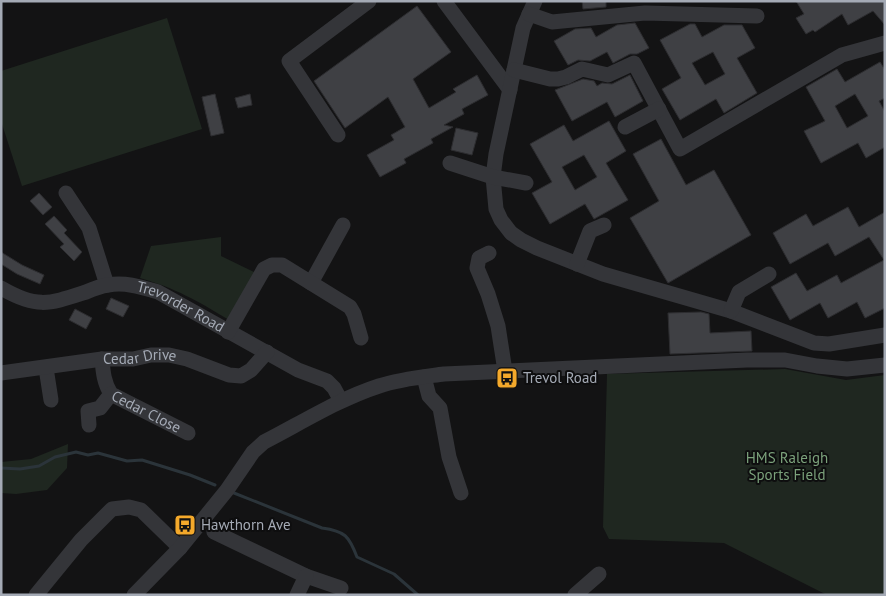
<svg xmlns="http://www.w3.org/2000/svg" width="886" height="596" viewBox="0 0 886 596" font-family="'PT Sans',sans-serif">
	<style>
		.green { fill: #1f2720 }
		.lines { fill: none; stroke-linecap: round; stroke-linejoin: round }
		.stream { stroke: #2b343a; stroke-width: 3 }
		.building { fill: #3f4044; stroke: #2d2d30; fill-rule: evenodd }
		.minor { stroke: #343539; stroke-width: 15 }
		.labels { text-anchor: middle; stroke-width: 4; stroke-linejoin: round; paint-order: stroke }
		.street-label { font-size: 15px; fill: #a4aab5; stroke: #0e0e0f }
		.poi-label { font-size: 15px; fill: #a4aab5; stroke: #0e0e0f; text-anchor: start }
		.park-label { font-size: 15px; fill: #7ba17b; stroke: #0e0e0f }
	</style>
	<rect width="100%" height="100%" fill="#131314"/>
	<g class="green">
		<path d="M167 18 202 129 22 186 1 121V71Z"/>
		<path d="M221 237V256L256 273 229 320C198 301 175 288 140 278L151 246Z"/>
		<path d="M785 369 846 380 885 375V595H827L724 543 609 539 603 527 607 374Z"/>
		<path d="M68 444 67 468 47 490 16 494 1 493V462L31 459Z"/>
	</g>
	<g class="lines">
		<g class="stream">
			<path d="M1 468 20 469 39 466 55 457 76 452 88 455 98 453 127 461 142 460 190 475 215 485"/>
			<path d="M234 493 322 528C345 531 349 536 357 557L394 574 418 595"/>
		</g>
	</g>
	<g class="building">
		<path d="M582 1H606V7L583 9Z"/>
		<path d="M796 1H885V25L873 11 848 25 842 14 815 32 813 30 806 34 796 18 804 14Z"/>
		<path d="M417 6 451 52 413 79 429 108 456 92 453 89 477 75 488 95 462 109 464 114 444 125 453 127 431 139 433 143 404 159 406 163 380 177 367 155 394 140 391 135 405 127 388 97 345 128 314 81Z"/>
		<path d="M635 23 649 48 637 54H630L613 63 607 52 590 61 578 60 568 65 554 41 575 29 591 28 596 37 617 25Z"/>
		<path d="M690 24H695L702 37 724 25H742L755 48 737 58 757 93 724 113 716 99 680 120 662 89 681 78 660 40ZM713 52 725 74 705 85 692 63Z"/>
		<path d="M880 62 885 70V98L879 101 885 112V147L866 158 858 143 821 163 804 131 825 121 806 87 837 69 845 82ZM855 94 868 116 847 128 835 106Z"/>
		<path d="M630 75 643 101 615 117 607 102 572 121 555 90 583 79 594 81 597 86 602 83 612 84Z"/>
		<path d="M215 94 224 133 211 136 202 97Z"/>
		<path d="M250 94 252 105 238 108 235 98Z"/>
		<path d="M609 121 626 151 606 163 628 200 594 219 585 204 550 224 532 193 552 182 530 144 564 125 573 141ZM584 155 597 177 575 190 562 167Z"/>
		<path d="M456 128 478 133 472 155 451 150Z"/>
		<path d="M661 139 686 185 714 170 751 235 668 283 630 218 659 201 633 154Z"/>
		<path d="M39 193 52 207 43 215 30 201Z"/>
		<path d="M848 207 859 227 885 212V308L865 318 857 302 828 318 820 303 790 320 771 287 796 273 807 291 837 275 841 283 884 260 869 237 835 256 828 243 790 264 773 233 806 214 813 226Z"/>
		<path d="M54 216 67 230 64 233 82 252 74 261 60 247 64 244 45 224Z"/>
		<path d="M1 252 22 265 44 275 40 284 17 274 1 264Z"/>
		<path d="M111 298 129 306 123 317 106 309Z"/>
		<path d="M75 309 92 318 86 329 69 320Z"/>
		<path d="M701 312 709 314 710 333 751 331 752 351 670 354 668 313Z"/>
	</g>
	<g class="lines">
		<g class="minor">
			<path d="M444 1 510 90"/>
			<path d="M535 1 523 28 496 154 493 177 496 209 501 220 511 233 521 240 537 248 603 274 731 311 814 343 829 344 885 335"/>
			<path d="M529 14 552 22 645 13 757 16"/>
			<path d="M514 70 550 79H558L566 77 582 69 608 75 634 63 680 149 842 55 885 43"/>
			<path d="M625 127 659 109"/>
			<path d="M338 135 289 61 369 1"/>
			<path d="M450 163 493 177 526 183"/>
			<path d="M66 193 89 228 107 285"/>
			<path d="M489 253 479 258 477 268 488 294 498 326 505 371"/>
			<path d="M577 264 590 231 604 225"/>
			<path d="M311 283 343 225"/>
			<path id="s1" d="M1 288C37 309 49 304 86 292 93 289 101 286 108 285 126 282 141 287 158 292L298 370 327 381 334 388 341 401"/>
			<path d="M731 311 739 292 769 274"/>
			<path d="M228 332 264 269 272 265H282L350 307 354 314 361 338"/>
			<path id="s2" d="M102 359C103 372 104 383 111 394L188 433"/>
			<path d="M46 368 51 400"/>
			<path id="s3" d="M1 373 102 359H133L151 355H169L187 359 229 375 241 376 251 370 267 352"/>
			<path d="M424 377 429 396 440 408 449 457 461 493"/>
			<path d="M89 425 88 411 100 408 111 394"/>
			<path d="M214 532 306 576 341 588"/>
			<path d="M36 595 81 540 112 509 129 507 141 510 180 548"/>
			<path d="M134 595 180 548 227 490 253 452 264 442C301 423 339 399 379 386 400 379 422 377 444 374L747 360H785L817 366 847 369 885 365"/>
			<path d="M297 595 306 576"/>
			<path d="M575 595 599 574"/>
		</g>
	</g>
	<defs>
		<g id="bus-square" transform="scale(1.125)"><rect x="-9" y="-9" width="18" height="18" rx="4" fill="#f4a92b" stroke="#0e0e0f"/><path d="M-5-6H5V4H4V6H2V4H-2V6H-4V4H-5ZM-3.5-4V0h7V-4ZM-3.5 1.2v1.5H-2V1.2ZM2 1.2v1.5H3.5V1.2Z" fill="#111"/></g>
	</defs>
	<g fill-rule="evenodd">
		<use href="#bus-square" x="507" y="378"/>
		<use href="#bus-square" x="185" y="525"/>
	</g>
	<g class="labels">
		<g class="street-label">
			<text dy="5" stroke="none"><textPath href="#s1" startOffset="190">Trevorder Road</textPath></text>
			<text dy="5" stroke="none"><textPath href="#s3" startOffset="140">Cedar Drive</textPath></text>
			<text dy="5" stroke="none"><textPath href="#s2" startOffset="76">Cedar Close</textPath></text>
		</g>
		<g class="poi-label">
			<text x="523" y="383">Trevol Road</text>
			<text x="201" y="530">Hawthorn Ave</text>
		</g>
		<g class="park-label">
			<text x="787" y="463">HMS Raleigh<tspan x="787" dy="17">Sports Field</tspan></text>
		</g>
	</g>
	<rect width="886" height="596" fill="none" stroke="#a4aab5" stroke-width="5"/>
</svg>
